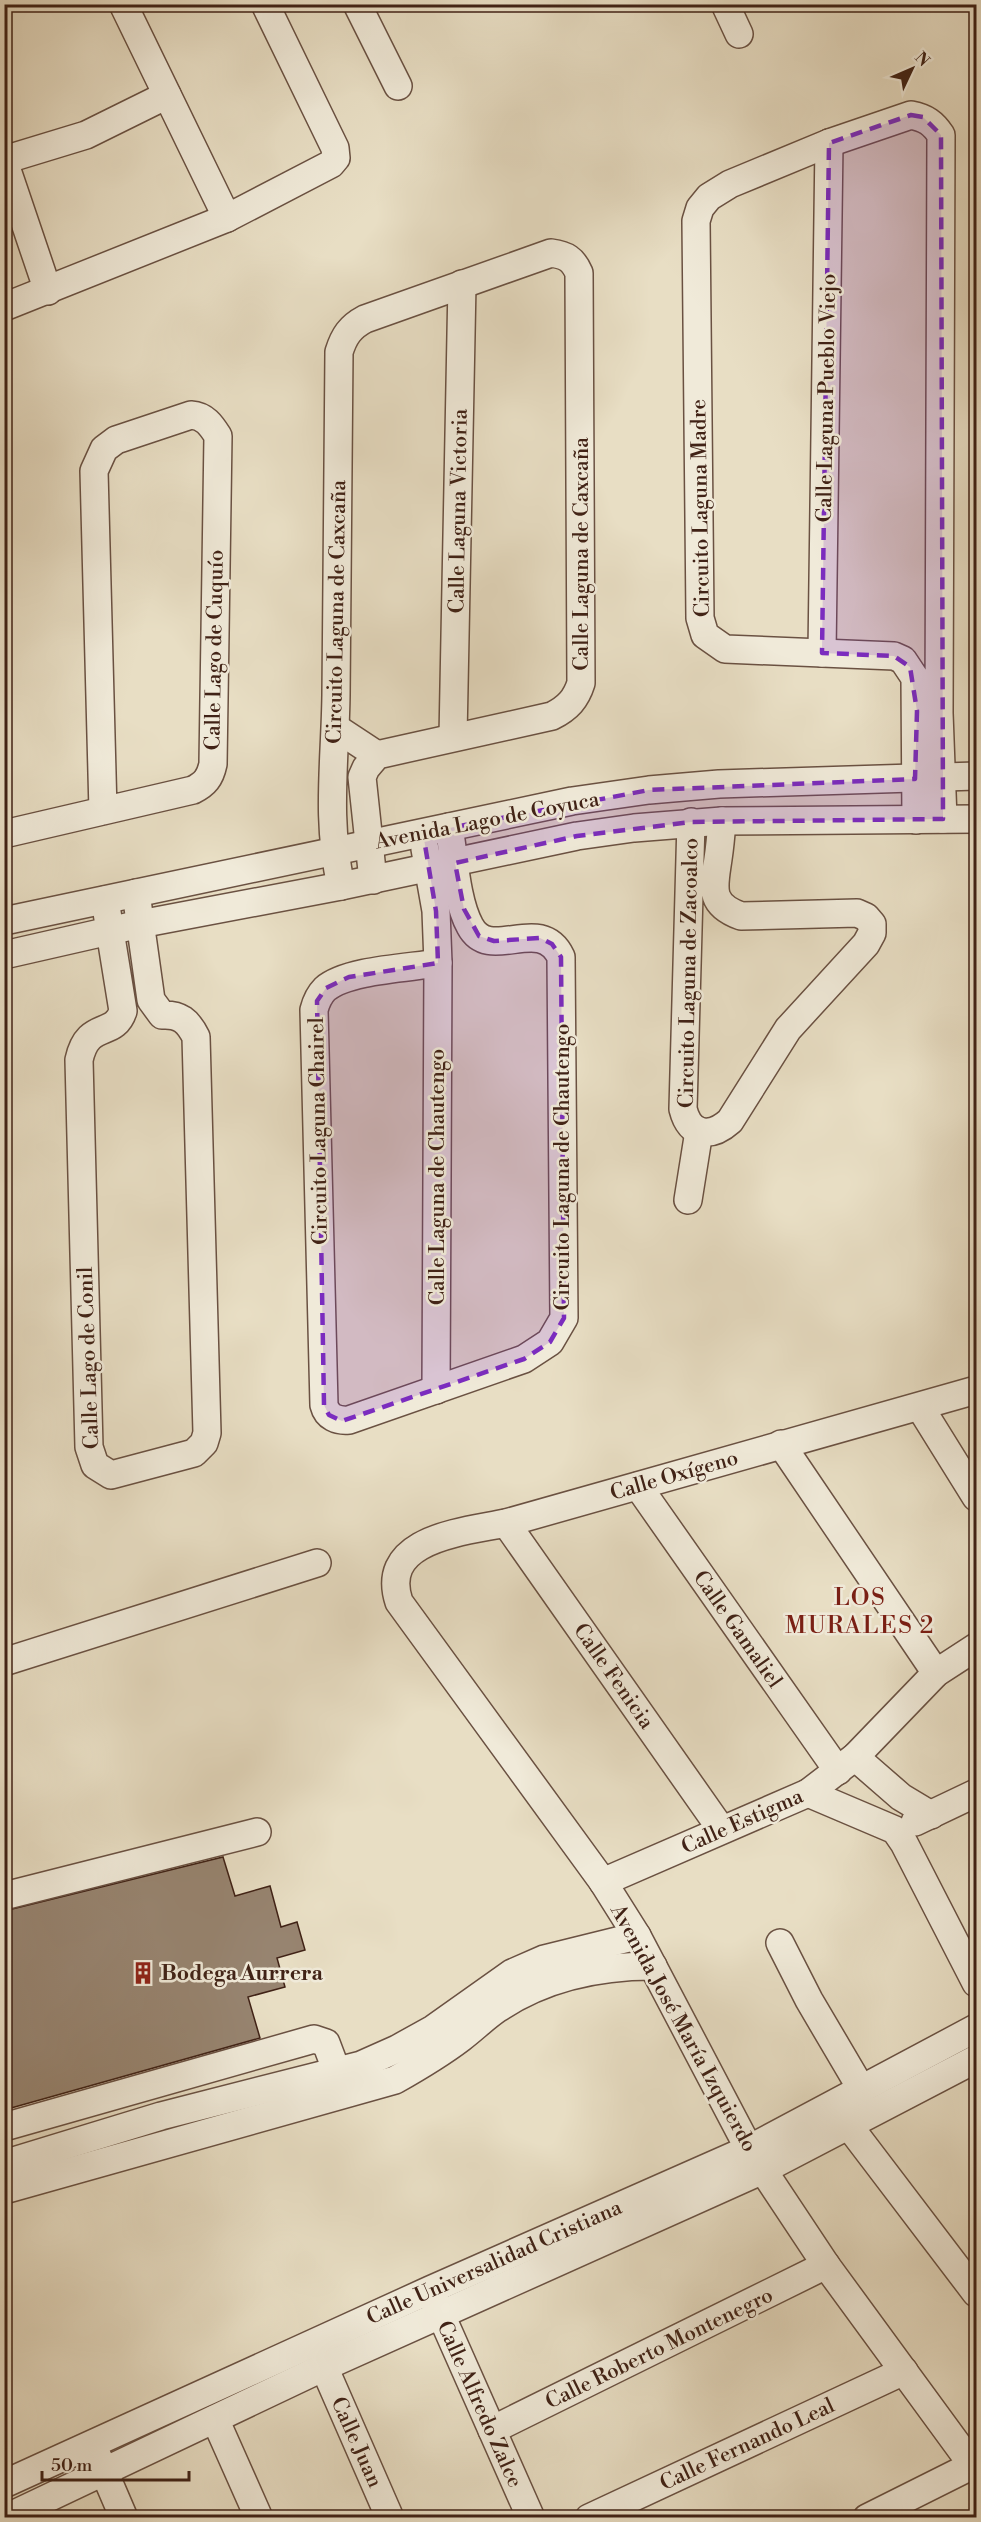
<svg xmlns="http://www.w3.org/2000/svg" width="981" height="2522" viewBox="0 0 981 2522" font-family="'Libre Bodoni',serif">
	<style>
		.building { fill: #978470; stroke: #402216; stroke-width: 1.5 }
		.lines { fill: none; stroke-linecap: round; stroke-linejoin: round }
		.minor-casing { stroke: #6a5142; stroke-width: 30 }
		.minor { stroke: #f0ead9; stroke-width: 27 }
		.marked { fill: #7b2cbf; fill-opacity: 0.2; stroke: #7b2cbf; stroke-width: 4.5; stroke-dasharray: 12 8; stroke-linejoin: round }
		.labels { text-anchor: middle; stroke-width: 5; stroke-linejoin: round; paint-order: stroke }
		.street-label { font-size: 21px; fill: #402216; stroke: #f0ead9 }
		.poi-label { font-size: 21px; font-weight: bold; fill: #402216; stroke: #f0ead9; text-anchor: start }
		.quarter-label { font-size: 24px; letter-spacing: 1.5px; fill: #7a1f14; stroke: #f0ead9 }
	</style>
	<rect width="100%" height="100%" fill="#e8dec4"/>
	<filter id="stains"><feTurbulence type="fractalNoise" baseFrequency=".00333" numOctaves="4"/><feColorMatrix values="0 0 0 0 .2 0 0 0 0 .09 0 0 0 0 .02 0 0 0 .5 -.17"/></filter>
	<radialGradient id="worn" r=".72"><stop offset=".6" stop-color="#630" stop-opacity="0"/><stop offset="1" stop-color="#630" stop-opacity=".3"/></radialGradient>
	<path class="building" d="M223 1857 235 1896 270 1886 281 1927 297 1922 305 1950 277 1958 285 1987 248 1997 260 2038 4 2110V1911Z"/>
	<g class="lines">
		<g class="minor-casing">
			<g id="minor">
				<path d="M123 4 227 218"/>
				<path d="M357 4 398 86"/>
				<path d="M725 4 739 34"/>
				<path d="M4 160 86 135 167 95"/>
				<path d="M4 161 48 291"/>
				<path d="M4 307 227 218 331 164 336 158 335 148 265 4"/>
				<path d="M822 653 829 143"/>
				<path d="M336 728 377 755"/>
				<path d="M453 737 462 284"/>
				<path d="M916 820 915 678 903 660 894 656 725 649 705 635 700 618 696 221 700 208 709 197 730 184 829 143 911 115C926 118 933 123 941 135L939 713 943 819"/>
				<path d="M691 822 683 1109C690 1137 711 1138 730 1121L788 1029 866 944 872 933V924L866 917 857 913 741 916C708 904 714 887 718 859 720 846 721 834 722 821"/>
				<path d="M4 834 193 790C205 784 210 778 213 764L218 436C211 425 205 416 191 415L116 440 104 449 94 471 103 811"/>
				<path d="M425 849 436 911 438 963 436 1390"/>
				<path d="M341 886C326 818 335 764 336 695 337 581 338 467 339 352 344 336 350 327 365 319L551 253C566 255 573 259 579 273L581 683C576 699 568 708 552 716L377 755 366 768 362 777 373 880"/>
				<path d="M105 900 123 1011C114 1039 88 1019 79 1060L89 1447 95 1465 111 1475 194 1453 204 1443 207 1433 196 1037C188 1021 180 1014 162 1015L151 1000 136 893"/>
				<path d="M4 921 572 801 649 790 719 784 976 776"/>
				<path d="M4 955 140 924 341 886 577 836 634 828 722 821 976 819"/>
				<path d="M438 963C408 968 347 970 325 989 319 995 316 1002 314 1010L324 1405C327 1417 337 1421 349 1420L524 1359 550 1342 564 1318 561 957C540 913 490 964 470 926 456 901 454 855 449 827"/>
				<path d="M688 1200 699 1131"/>
				<path d="M976 1390 506 1523C464 1532 378 1538 399 1602L603 1882 637 1936 749 2149 826 2265 976 2470"/>
				<path d="M920 1407 976 1497"/>
				<path d="M781 1444 936 1673"/>
				<path d="M638 1486 838 1771"/>
				<path d="M506 1523 721 1829"/>
				<path d="M4 1662 317 1563"/>
				<path d="M855 1757 901 1797 931 1815"/>
				<path d="M808 1793 895 1830 904 1843 976 1983"/>
				<path d="M915 1822 976 1793"/>
				<path d="M603 1882 808 1793 855 1757 936 1673 976 1647"/>
				<path d="M4 1896 257 1832"/>
				<path d="M780 1943 809 2000 862 2090"/>
				<path d="M849 2126 976 2293"/>
				<path d="M4 2127 314 2039 326 2043 343 2088"/>
				<path d="M4 2164 161 2116 361 2065 397 2049 433 2029 512 1973 544 1959 637 1936"/>
				<path d="M4 2190 395 2080C418 2067 440 2054 461 2038 473 2029 484 2018 497 2009 543 1978 598 1966 653 1966"/>
				<path d="M434 2299 531 2518"/>
				<path d="M324 2367 390 2518"/>
				<path d="M215 2419 259 2518"/>
				<path d="M492 2430 826 2265"/>
				<path d="M97 2455 124 2518"/>
				<path d="M4 2484 430 2290 749 2149 976 2028"/>
				<path d="M6 2518 324 2367 763 2170 976 2059"/>
				<path d="M589 2518 904 2371"/>
				<path d="M867 2518 973 2465"/>
			</g>
		</g>
		<use href="#minor" class="minor"/>
	</g>
	<path class="marked" d="M911 115 923 117 941 135 943 819 691 822 577 836 455 863 464 909 479 936 494 941 540 938 552 944 561 957 564 1318 550 1342 524 1359 342 1421 329 1415 324 1405 317 1001 326 988 349 977 438 963 436 911 423 833 649 790 915 779 917 711 910 667 894 656 822 653 829 143Z"/>
	<defs>
		<g id="building-bare" transform="scale(1.8)"><path d="M-4-6H4V6H1V3H-1V6H-4ZM-2.5-4.3h1.7v1.8h-1.7ZM.8-4.3h1.7v1.8H.8ZM-2.5-1h1.7V.8h-1.7ZM.8-1h1.7V.8H.8Z" fill="#8f2418" stroke="#f0ead9" stroke-width="2.5" paint-order="stroke"/></g>
	</defs>
	<g fill-rule="evenodd">
		<use href="#building-bare" x="143" y="1973"/>
	</g>
	<g class="labels">
		<g class="street-label">
			<text transform="translate(826 398) rotate(-89)" y="7">Calle Laguna Pueblo Viejo</text>
			<text transform="translate(700 508) rotate(-91)" y="7">Circuito Laguna Madre</text>
			<text transform="translate(458 511) rotate(-89)" y="7">Calle Laguna Victoria</text>
			<text transform="translate(581 554) rotate(-90)" y="7">Calle Laguna de Caxcaña</text>
			<text transform="translate(336 612) rotate(-89)" y="7">Circuito Laguna de Caxcaña</text>
			<text transform="translate(214 650) rotate(-89)" y="7">Calle Lago de Cuquío</text>
			<text transform="translate(487 820) rotate(-11)" y="7">Avenida Lago de Coyuca</text>
			<text transform="translate(688 973) rotate(-89)" y="7">Circuito Laguna de Zacoalco</text>
			<text transform="translate(318 1131) rotate(-91)" y="7">Circuito Laguna Chairel</text>
			<text transform="translate(562 1167) rotate(-90)" y="7">Circuito Laguna de Chautengo</text>
			<text transform="translate(437 1177) rotate(-90)" y="7">Calle Laguna de Chautengo</text>
			<text transform="translate(88 1358) rotate(-92)" y="7">Calle Lago de Conil</text>
			<text transform="translate(674 1475) rotate(-16)" y="7">Calle Oxígeno</text>
			<text transform="translate(738 1629) rotate(55)" y="7">Calle Gamaliel</text>
			<text transform="translate(614 1676) rotate(55)" y="7">Calle Fenicia</text>
			<text transform="translate(742 1821) rotate(-24)" y="7">Calle Estigma</text>
			<text transform="translate(684 2028) rotate(61)" y="7">Avenida José María Izquierdo</text>
			<text transform="translate(494 2262) rotate(-24)" y="7">Calle Universalidad Cristiana</text>
			<text transform="translate(659 2348) rotate(-26)" y="7">Calle Roberto Montenegro</text>
			<text transform="translate(480 2404) rotate(66)" y="7">Calle Alfredo Zalce</text>
			<text transform="translate(357 2442) rotate(66)" y="7">Calle Juan</text>
			<text transform="translate(747 2444) rotate(-25)" y="7">Calle Fernando Leal</text>
		</g>
		<g class="poi-label">
			<text x="161" y="1980">Bodega Aurrera</text>
		</g>
		<g class="quarter-label">
			<text x="860" y="1605">LOS<tspan x="860" dy="28">MURALES 2</tspan></text>
		</g>
	</g>
	<rect width="981" height="2522" fill="none" stroke="#e8dec4" stroke-width="24"/>
	<rect x="6" y="6" width="969" height="2510" fill="none" stroke="#402216" stroke-width="3"/>
	<rect x="12" y="12" width="957" height="2498" fill="none" stroke="#402216" stroke-width="1.5"/>
	<g transform="translate(912 69) rotate(46)" stroke="#f0ead9" stroke-width="4.5" paint-order="stroke">
	<path d="M0-4.5L10 22L0 15L-10 22Z" fill="#402216"/>
	<text y="-9" font-size="16" font-weight="bold" text-anchor="middle" fill="#402216">N</text>
	</g>
	<path d="M42 2471v9h147v-9" fill="none" stroke="#402216" stroke-width="3"/>
	<text x="51" y="2471" font-size="18" fill="#402216" stroke="#f0ead9" stroke-width="4.5" paint-order="stroke">50 m</text>
	<rect width="100%" height="100%" filter="url(#stains)"/>
	<rect width="100%" height="100%" fill="url(#worn)"/>
</svg>
